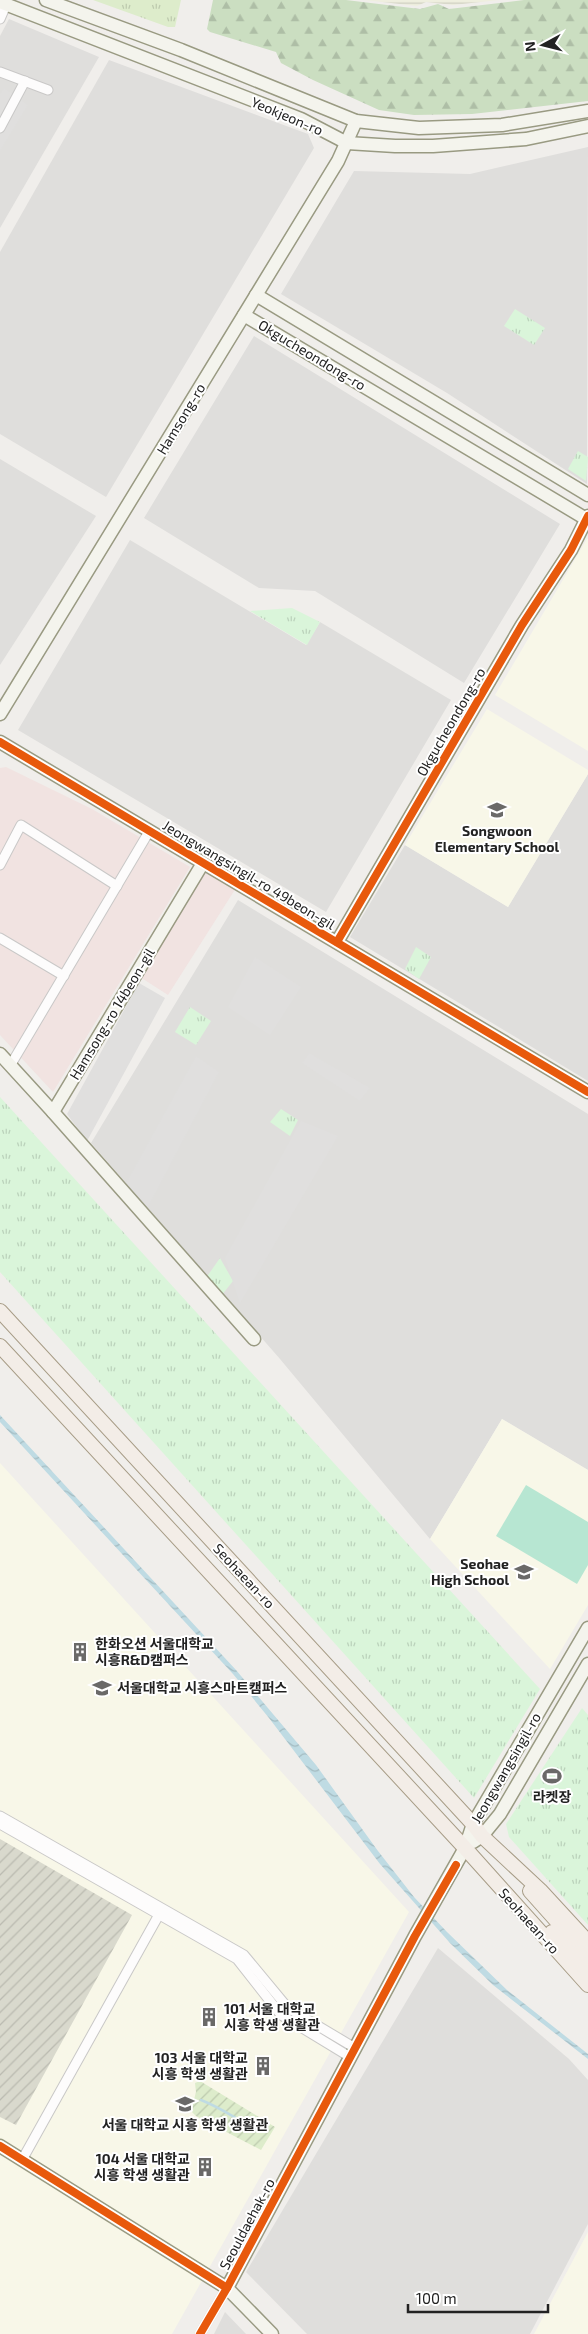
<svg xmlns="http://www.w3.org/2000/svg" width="588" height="2334" viewBox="0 0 588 2334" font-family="'Exo 2','Noto Sans KR',sans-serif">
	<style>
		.residential { fill: #dfdedc }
		.commercial { fill: #f1e3e1 }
		.education { fill: #f8f7e8 }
		.construction { fill: url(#construction-furrows) }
		.farmland { fill: url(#farmland-rules) }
		.grass { fill: url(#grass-tufts) }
		.forest { fill: url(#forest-firs) }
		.park { fill: url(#park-tufts) }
		.garden { fill: url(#garden-furrows) }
		.pitch { fill: #b7e6d2 }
		.parking { fill: #e0dfde }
		.water { fill: url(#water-waves) }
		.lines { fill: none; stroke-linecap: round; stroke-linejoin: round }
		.stream { stroke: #bfdbe3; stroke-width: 2.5 }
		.street-casing { stroke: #c9c8c7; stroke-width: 11 }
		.secondary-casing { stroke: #999a82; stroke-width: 15 }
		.primary-casing { stroke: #a79c86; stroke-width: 16 }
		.street { stroke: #fdfcfc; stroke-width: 9 }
		.secondary { stroke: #f4f4ed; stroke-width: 12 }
		.primary { stroke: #f3ede7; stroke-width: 14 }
		.cycleway-casing { stroke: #fff; stroke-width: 11 }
		.cycleway { stroke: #e8590c; stroke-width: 8 }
		.labels { text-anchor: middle; stroke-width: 4; stroke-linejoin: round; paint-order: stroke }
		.street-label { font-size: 14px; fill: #222; stroke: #fff }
		.poi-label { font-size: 14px; font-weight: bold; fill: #222; stroke: #fff }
	</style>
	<defs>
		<pattern id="construction-furrows" width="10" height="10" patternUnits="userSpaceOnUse" patternTransform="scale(1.25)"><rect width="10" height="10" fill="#d9d9cd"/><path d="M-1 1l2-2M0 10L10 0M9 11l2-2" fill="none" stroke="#babab0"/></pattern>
		<pattern id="farmland-rules" width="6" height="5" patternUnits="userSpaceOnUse" patternTransform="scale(1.25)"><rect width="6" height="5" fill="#efefdf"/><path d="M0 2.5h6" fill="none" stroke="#cdcdbf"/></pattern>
		<pattern id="grass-tufts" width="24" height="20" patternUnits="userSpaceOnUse" patternTransform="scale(1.25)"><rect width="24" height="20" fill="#ddeccb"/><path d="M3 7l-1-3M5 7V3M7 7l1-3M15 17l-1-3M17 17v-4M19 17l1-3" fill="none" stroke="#bdcaae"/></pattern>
		<pattern id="forest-firs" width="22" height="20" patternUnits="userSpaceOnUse" patternTransform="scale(1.25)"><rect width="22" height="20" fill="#cbdec1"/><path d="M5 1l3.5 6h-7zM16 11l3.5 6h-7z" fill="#aebea6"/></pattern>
		<pattern id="park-tufts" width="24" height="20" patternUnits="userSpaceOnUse" patternTransform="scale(1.25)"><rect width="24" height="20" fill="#daf5da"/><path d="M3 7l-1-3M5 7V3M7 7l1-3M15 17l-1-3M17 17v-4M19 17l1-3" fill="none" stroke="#bbd2bb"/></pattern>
		<pattern id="garden-furrows" width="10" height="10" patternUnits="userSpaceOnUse" patternTransform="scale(1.25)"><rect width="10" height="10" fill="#ddeccb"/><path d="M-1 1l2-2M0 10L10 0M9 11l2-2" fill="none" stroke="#bdcaae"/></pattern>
		<pattern id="water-waves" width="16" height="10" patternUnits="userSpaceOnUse" patternTransform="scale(1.25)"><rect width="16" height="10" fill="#bfdbe3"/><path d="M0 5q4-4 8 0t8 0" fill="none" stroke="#a4bcc2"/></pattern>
	</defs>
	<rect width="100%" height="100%" fill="#f0eeeb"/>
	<g class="residential">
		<path d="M9 19 99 57 0 228V36Z"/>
		<path d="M109 60 308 134 314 148 106 497 0 434V252Z"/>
		<path d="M588 147 587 484 447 393 281 294 354 171 470 174Z"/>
		<path d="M254 336 560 524 464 683 315 591 259 588 144 518Z"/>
		<path d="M0 459 96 516 0 665Z"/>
		<path d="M130 540 306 645 320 622 451 700 326 912 18 730Z"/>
		<path d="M588 774V1081L350 937 405 845 508 907Z"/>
		<path d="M238 900 588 1114V1470L502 1419 430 1539 280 1359 91 1143Z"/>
		<path d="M438 1948 569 2059 588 2080V2224L530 2334H307L246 2272Z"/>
		<path d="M225 2312 246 2334H214Z"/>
	</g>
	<g class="commercial">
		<path d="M6 767 92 809 190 867 53 1092 0 1035V768Z"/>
		<path d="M204 871 236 888 168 995 140 977Z"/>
	</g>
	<g class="education">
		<path d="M587 539H588V751L495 695Z"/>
		<path d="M487 709 588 770V774L508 907 405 845Z"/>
		<path d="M502 1419 588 1470V1605L550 1669 430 1539Z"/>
		<path d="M0 1463 409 1912 172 2334H0Z"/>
		<path d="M588 2232V2334H534Z"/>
	</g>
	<path class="construction" d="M0 1839 132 1915 16 2125 0 2117Z"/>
	<path class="farmland" d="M365 0H499L453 5 426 2 417 6Z"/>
	<path class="grass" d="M93 0H181L175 27H168Z"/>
	<path class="forest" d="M213 0H346L420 9 438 4 449 9 524 0H588V101L472 114 414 115 379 110 313 80 281 63 276 52 210 32 207 29Z"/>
	<g class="park">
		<path d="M515 309 545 328 534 345 504 326Z"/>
		<path d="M578 451 588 457 586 481 568 469Z"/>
		<path d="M292 608 320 622 307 645 250 611Z"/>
		<path d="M416 947 431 957 419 979 405 969Z"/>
		<path d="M190 1007 211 1021 196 1045 175 1032Z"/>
		<path d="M0 1097 540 1689 474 1798 0 1272Z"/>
		<path d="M281 1109 298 1120 290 1136 270 1122Z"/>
		<path d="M220 1258 233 1281 221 1296 206 1278Z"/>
		<path d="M582 1708 588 1715V1925L509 1837 506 1824Z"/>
	</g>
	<path class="garden" d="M200 2081 275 2127 261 2150 196 2116 191 2111 196 2092 195 2083Z"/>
	<path class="pitch" d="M526 1485 588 1522V1565L577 1584 496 1536Z"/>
	<g class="parking">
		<path d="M4 88 28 105 0 151V94Z"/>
		<path d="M255 957 301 987 270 1035 228 1007Z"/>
		<path d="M139 983 165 998 87 1141 67 1114Z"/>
		<path d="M309 1053 370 1088 360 1101 302 1063Z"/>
		<path d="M196 1056 219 1072 147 1209 125 1185Z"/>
		<path d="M301 1121 338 1136 240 1303 225 1258Z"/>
	</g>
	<path class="water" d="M0 1415 236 1670 316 1765 378 1851 414 1897 447 1932 507 1990 588 2054V2059L493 1985 450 1943 380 1864 269 1718 233 1674 0 1422Z"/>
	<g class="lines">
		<path class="stream" d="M201 2100C222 2108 239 2121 259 2131"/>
		<g class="street-casing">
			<g id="street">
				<path d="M0 19 6 5"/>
				<path d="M0 72 48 90"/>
				<path d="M0 128 25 81"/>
				<path d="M0 865 21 825 117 886"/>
				<path d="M0 938 64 976"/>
				<path d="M10 1066 150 830"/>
				<path d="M0 1816 244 1955 288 2008 355 2048"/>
				<path d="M0 1824 237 1959 281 2015 350 2057"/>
				<path d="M22 2160 161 1911"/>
				<path d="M200 2334 227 2288"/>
			</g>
		</g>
		<g class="secondary-casing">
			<g id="secondary">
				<path d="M46 0 181 50 356 121 419 128 502 125 588 111"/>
				<path d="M0 2 301 119 347 143 395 146H433L526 139 588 126"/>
				<path d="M256 295 588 495"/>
				<path d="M244 315 588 520"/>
				<path d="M0 714 338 161 356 121"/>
				<path d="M0 742 588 1092"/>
				<path d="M337 942 522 625 571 550 588 516"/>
				<path d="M0 1054 53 1112 203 863"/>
				<path d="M53 1112 254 1339"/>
				<path d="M473 1842 482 1836 500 1814 588 1664"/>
				<path d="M0 2146 227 2288 272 2334"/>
				<path d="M227 2288 415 1936 465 1848 473 1824 588 1628"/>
			</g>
		</g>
		<g class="primary-casing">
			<g id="primary">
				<path d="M0 1311 473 1824 482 1836 540 1890 588 1942"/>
				<path d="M0 1346 465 1848 588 1985"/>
				<path d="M530 1891 588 1956"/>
				<path d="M552 1932 588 1971"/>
			</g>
		</g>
		<use href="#street" class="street"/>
		<use href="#secondary" class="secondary"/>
		<use href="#primary" class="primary"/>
		<g class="cycleway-casing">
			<g id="cycleway">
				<path d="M0 742 588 1092"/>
				<path d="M337 942 522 625 571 550 588 516"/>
				<path d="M0 2146 227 2288"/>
				<path d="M200 2334 227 2288 415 1936 456 1865"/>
			</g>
		</g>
		<use href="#cycleway" class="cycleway"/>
	</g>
	<defs>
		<g id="school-bare" transform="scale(1.5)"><path d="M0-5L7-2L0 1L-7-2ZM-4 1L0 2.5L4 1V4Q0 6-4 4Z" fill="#6a6968" stroke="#fff" stroke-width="2.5" paint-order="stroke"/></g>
		<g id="building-bare" transform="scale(1.5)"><path d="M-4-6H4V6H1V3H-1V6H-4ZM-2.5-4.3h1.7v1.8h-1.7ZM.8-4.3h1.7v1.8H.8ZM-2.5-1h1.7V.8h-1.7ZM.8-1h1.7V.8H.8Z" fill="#6a6968" stroke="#fff" stroke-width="2.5" paint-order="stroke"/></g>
		<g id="university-bare" transform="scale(1.5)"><path d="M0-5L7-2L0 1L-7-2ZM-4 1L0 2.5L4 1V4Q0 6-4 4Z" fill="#6a6968" stroke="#fff" stroke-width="2.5" paint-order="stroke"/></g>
		<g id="stadium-bare" transform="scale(1.5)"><path d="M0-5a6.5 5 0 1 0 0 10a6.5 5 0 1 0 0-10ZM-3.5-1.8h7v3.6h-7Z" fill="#6a6968" stroke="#fff" stroke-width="2.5" paint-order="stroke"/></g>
	</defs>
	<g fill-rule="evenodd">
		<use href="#school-bare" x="497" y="810"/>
		<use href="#school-bare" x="524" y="1572"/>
		<use href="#building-bare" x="80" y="1652"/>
		<use href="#university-bare" x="102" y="1688"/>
		<use href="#stadium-bare" x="552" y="1776"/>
		<use href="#building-bare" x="209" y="2017"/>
		<use href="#building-bare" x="263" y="2066"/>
		<use href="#university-bare" x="185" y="2104"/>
		<use href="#building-bare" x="205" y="2167"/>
	</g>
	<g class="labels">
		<g class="street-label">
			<text transform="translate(287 116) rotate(23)" y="5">Yeokjeon-ro</text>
			<text transform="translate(312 355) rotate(31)" y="5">Okgucheondong-ro</text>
			<text transform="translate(181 419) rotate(-59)" y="5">Hamsong-ro</text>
			<text transform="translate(451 722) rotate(-60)" y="5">Okgucheondong-ro</text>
			<text transform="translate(249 875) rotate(31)" y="5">Jeongwangsingil-ro 49beon-gil</text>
			<text transform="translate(112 1014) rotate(-59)" y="5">Hamsong-ro 14beon-gil</text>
			<text transform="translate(244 1576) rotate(47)" y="5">Seohaean-ro</text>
			<text transform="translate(506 1768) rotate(-60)" y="5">Jeongwangsingil-ro</text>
			<text transform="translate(529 1921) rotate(48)" y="5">Seohaean-ro</text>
			<text transform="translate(247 2224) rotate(-62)" y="5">Seouldaehak-ro</text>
		</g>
		<g class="poi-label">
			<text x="497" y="836">Songwoon<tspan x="497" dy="16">Elementary School</tspan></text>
			<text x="509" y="1569" text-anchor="end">Seohae<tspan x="509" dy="16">High School</tspan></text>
			<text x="95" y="1649" text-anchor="start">한화오션 서울대학교<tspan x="95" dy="16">시흥R&amp;D캠퍼스</tspan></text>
			<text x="117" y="1693" text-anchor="start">서울대학교 시흥스마트캠퍼스</text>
			<text x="552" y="1802">라켓장</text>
			<text x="224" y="2014" text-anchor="start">101 서울 대학교<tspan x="224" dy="16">시흥 학생 생활관</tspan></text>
			<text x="248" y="2063" text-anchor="end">103 서울 대학교<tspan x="248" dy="16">시흥 학생 생활관</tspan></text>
			<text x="185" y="2130">서울 대학교 시흥 학생 생활관</text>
			<text x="190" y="2164" text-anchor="end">104 서울 대학교<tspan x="190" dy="16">시흥 학생 생활관</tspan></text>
		</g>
	</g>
	<g transform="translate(543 45) rotate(263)" stroke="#ffffff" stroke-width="4" paint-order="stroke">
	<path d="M0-4L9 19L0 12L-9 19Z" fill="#222222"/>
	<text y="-8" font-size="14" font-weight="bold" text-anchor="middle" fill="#222222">N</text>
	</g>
	<path d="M408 2304v8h140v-8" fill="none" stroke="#222222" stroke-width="2.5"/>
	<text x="416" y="2304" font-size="15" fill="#222222" stroke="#ffffff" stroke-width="4" paint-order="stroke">100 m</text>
</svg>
